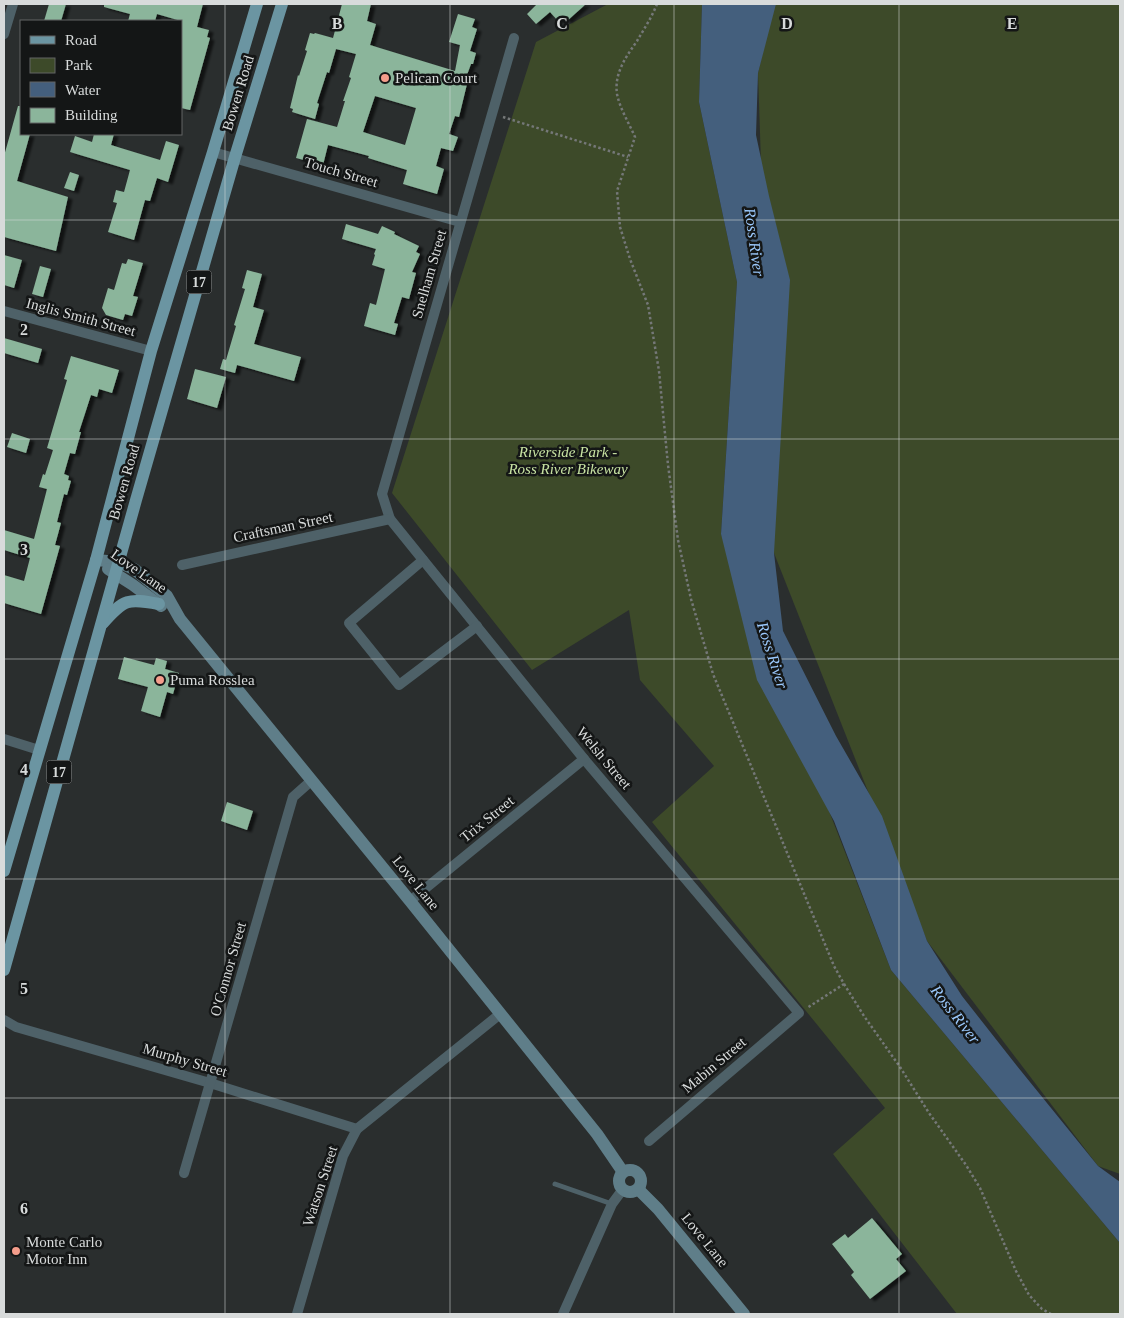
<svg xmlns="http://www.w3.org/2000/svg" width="1124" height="1318" viewBox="0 0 1124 1318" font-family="Georgia,serif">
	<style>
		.green { fill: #3d4a29 }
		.water { fill: #445f7d }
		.building { fill: #8bb59b; fill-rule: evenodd; filter: url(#shadow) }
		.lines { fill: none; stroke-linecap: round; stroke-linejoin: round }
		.path { stroke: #757878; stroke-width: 2.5; stroke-dasharray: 2.5 2.5; stroke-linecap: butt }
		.lane { stroke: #4e6168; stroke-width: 5 }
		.street { stroke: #4e6168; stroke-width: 10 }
		.secondary { stroke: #5f7e89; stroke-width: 12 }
		.primary { stroke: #6b95a2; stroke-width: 12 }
		.grid { fill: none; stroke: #d8dbdb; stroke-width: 1; stroke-opacity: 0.55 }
		.poi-dot { fill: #f49d8b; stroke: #141616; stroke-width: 2 }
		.labels { text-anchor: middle; stroke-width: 5; stroke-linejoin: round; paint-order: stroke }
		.shield { fill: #141616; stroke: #9da0a0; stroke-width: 1 }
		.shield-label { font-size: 14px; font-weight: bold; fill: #d8dbdb }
		.poi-label { font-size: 15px; fill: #d8dbdb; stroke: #141616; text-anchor: start }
		.street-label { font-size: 15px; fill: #d8dbdb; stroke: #141616 }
		.park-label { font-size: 15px; font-style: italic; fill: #c7e2a2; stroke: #141616 }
		.water-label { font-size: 16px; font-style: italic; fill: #9bc9fd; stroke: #141616 }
		.grid-label { font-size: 16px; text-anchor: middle; font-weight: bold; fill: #d8dbdb; stroke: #141616; stroke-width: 5; stroke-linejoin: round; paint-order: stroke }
	</style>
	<defs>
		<filter id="shadow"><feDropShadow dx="4.5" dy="2.5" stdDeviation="1" flood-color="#0009"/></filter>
	</defs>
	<rect width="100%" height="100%" fill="#2a2e2e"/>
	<g class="green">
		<path d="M608 4H702L699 102 737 282 721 534 891 970 1120 1243V1314H957L833 1154 885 1108 652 822 714 766 640 680 629 610 532 670 392 493 536 42Z"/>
		<path d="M774 4H1120V1174L1098 1166 927 941 774 553 758 73Z"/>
	</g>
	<path class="water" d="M702 4H776L758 73 756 135 769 196 790 280 774 553 783 631 836 736 882 816 927 941 962 996 1017 1066 1098 1166 1120 1182V1243L891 970 834 821 757 680 721 534 737 282 699 102Z"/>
	<g class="building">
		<path d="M49 4H66L61 21H44Z"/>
		<path d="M104 4H203L197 27 209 30 207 37 210 38 190 110 181 108V21L157 14 155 21H128L130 14 104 7Z"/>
		<path d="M342 4H371L367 21 376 24 370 45 455 71 460 45 449 42 458 14 475 19 472 27 477 29 470 51 476 53 473 64H471L464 83 467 84 459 117 455 116 449 134 458 137 453 151 441 148 436 166 444 169 437 194 403 184 407 170 368 158 369 156 328 145 323 165 296 158 307 119 337 127 345 101H343L351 78 349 77 356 54 336 49 329 73 327 72 317 103 319 104 315 119 292 112 293 109 290 108 298 75 299 76 307 51 305 50 310 33 314 34 315 33 333 38ZM375 96 416 108 405 145 363 132Z"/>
		<path d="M537 4H586L567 21 563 17 558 21 550 12 536 24 527 14Z"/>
		<path d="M18 106H21V134H30L17 181 68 197 56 251 4 237V156Z"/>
		<path d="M94 134H114L111 145 160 160 166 141 179 145 168 182 157 178 150 201 145 200 134 240 108 232 117 203 113 202 116 190 124 192 130 170 70 152 75 136 92 142Z"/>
		<path d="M70 172 79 175 74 191 64 188Z"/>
		<path d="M346 224 378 234 382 226 395 232 394 234 419 246 416 252 420 254 412 272 416 273 409 299 402 297 394 323 398 324 395 335 364 326 370 303 376 305 385 269 372 265 375 255 374 254 376 249 342 239Z"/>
		<path d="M4 255 22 260 14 288 4 285Z"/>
		<path d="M128 259 143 263 133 296 138 297 132 316 125 314 123 320 106 315 102 308 108 288 114 290 122 263 126 264Z"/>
		<path d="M40 266 51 269 43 297 32 294Z"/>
		<path d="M247 270 262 274 253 307 264 310 254 344 301 357 294 381 237 365 235 373 220 369 223 359 226 360 236 326 234 325 245 289 242 288Z"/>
		<path d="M4 338 42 349 38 363 4 353Z"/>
		<path d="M71 356 119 370 112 393 99 389 97 397 91 395 79 432H81L75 454 70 453 64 474 69 476 68 480 71 481 67 495 64 494 57 522 61 523 55 545 60 546 41 614 4 603V575L24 581 30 558 4 550V530L34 539 47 489 39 487 43 474 45 475 53 450 47 448 67 380 64 379Z"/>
		<path d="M195 369 226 377 217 408 187 399Z"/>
		<path d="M12 433 30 439 26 453 7 447Z"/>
		<path d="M124 657 154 665 156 658 167 661 165 669 179 673 173 694 167 692 160 717 141 711 148 687 118 679Z"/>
		<path d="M227 802 253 811 247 830 221 821Z"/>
		<path d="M872 1218 902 1254 896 1259 906 1271 870 1299 851 1275 854 1272 832 1244 845 1234 848 1238Z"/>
	</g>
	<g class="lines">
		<g class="path">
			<path d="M657 4C652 17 644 29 637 41 626 57 614 73 617 94 620 109 629 123 635 137L617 191 620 227 630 259 648 305 659 371 668 465 678 540 691 599 713 674 834 966 844 984 807 1008"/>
			<path d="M503 117 628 157"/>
			<path d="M844 984 864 1016 900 1067 929 1113 966 1165 980 1188 1016 1271 1029 1295 1042 1309 1051 1314"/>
		</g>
		<path class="lane" d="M555 1184 612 1204"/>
		<g class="street">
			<path d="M4 34 13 4"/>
			<path d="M514 38 382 494 390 519 584 759 799 1013 649 1141"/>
			<path d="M213 152 460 222"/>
			<path d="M4 311 151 351"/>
			<path d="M423 560 349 623 399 685 477 626"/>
			<path d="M182 565 390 519"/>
			<path d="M4 739 39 750"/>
			<path d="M410 901 584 759"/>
			<path d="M4 1020 16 1027 210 1083 357 1129"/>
			<path d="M184 1173 293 797 311 781"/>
			<path d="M297 1314 343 1156 357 1129 500 1014"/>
			<path d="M563 1314 612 1204 623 1189"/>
		</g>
		<g class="secondary">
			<path d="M96 560 118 562 134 569 167 596 180 619 410 901 597 1134 623 1172"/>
			<path d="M108 569 133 585 161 606"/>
			<circle cx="630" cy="1181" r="11"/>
			<path d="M638 1189 658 1209 744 1314"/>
		</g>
		<g class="primary">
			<path d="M103 623C124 599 128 598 159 604"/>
			<path d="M4 871 96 560 151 351 213 152 257 4"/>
			<path d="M4 970 136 500 235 157 282 4"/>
		</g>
	</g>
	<path class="grid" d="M225 4V1314M450 4V1314M674 4V1314M899 4V1314M4 220H1120M4 439H1120M4 659H1120M4 879H1120M4 1098H1120"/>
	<g class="poi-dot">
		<circle cx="385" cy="78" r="5"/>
		<circle cx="160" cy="680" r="5"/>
		<circle cx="16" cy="1251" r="5"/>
	</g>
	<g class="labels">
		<g class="shield">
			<rect x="186.5" y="270.5" width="25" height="23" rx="4"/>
			<rect x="46.5" y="760.5" width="25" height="23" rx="4"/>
		</g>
		<g class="shield-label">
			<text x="199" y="287">17</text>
			<text x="59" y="777">17</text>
		</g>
		<g class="poi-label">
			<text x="395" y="83">Pelican Court</text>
			<text x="170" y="685">Puma Rosslea</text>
			<text x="26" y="1247">Monte Carlo<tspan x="26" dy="17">Motor Inn</tspan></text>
		</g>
		<g class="street-label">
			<text transform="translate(238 93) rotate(-73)" y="5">Bowen Road</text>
			<text transform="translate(341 172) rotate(16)" y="5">Touch Street</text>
			<text transform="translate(429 274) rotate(-74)" y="5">Snelham Street</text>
			<text transform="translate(81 317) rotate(15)" y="5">Inglis Smith Street</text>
			<text transform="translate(124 482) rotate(-74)" y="5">Bowen Road</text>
			<text transform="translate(283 527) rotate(-12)" y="5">Craftsman Street</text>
			<text transform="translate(139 571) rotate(35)" y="5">Love Lane</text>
			<text transform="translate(604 758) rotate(50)" y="5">Welsh Street</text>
			<text transform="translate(487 819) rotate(-39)" y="5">Trix Street</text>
			<text transform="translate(416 883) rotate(51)" y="5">Love Lane</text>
			<text transform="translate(228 969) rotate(-74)" y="5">O'Connor Street</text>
			<text transform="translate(185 1060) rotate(16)" y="5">Murphy Street</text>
			<text transform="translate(714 1065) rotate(-40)" y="5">Mabin Street</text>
			<text transform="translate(320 1186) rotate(-72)" y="5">Watson Street</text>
			<text transform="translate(705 1240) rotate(51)" y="5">Love Lane</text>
		</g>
		<g class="park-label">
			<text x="568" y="457">Riverside Park -<tspan x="568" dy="17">Ross River Bikeway</tspan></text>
		</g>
		<g class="water-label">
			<text transform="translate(755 242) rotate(82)" y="6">Ross River</text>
			<text transform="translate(773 655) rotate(72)" y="6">Ross River</text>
			<text transform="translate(956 1014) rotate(52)" y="6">Ross River</text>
		</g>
	</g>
	<g class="grid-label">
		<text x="337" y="29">B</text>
		<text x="562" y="29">C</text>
		<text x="787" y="29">D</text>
		<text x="1012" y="29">E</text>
		<text x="24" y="335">2</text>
		<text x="24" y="555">3</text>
		<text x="24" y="775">4</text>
		<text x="24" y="994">5</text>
		<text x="24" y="1214">6</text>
	</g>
	<rect width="1124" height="1318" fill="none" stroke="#d8dbdb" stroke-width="10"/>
	<rect x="20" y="20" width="162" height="115" fill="#141616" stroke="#626565"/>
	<rect x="30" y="36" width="25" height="8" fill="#6b95a2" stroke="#626565"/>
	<text x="65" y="45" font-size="15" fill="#d8dbdb">Road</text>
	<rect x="30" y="58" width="25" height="15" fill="#3d4a29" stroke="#626565"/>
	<text x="65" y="70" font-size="15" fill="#d8dbdb">Park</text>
	<rect x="30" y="82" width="25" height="15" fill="#445f7d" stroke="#626565"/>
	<text x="65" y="95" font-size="15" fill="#d8dbdb">Water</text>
	<rect x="30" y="108" width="25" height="15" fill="#8bb59b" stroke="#626565"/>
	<text x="65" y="120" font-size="15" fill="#d8dbdb">Building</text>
</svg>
